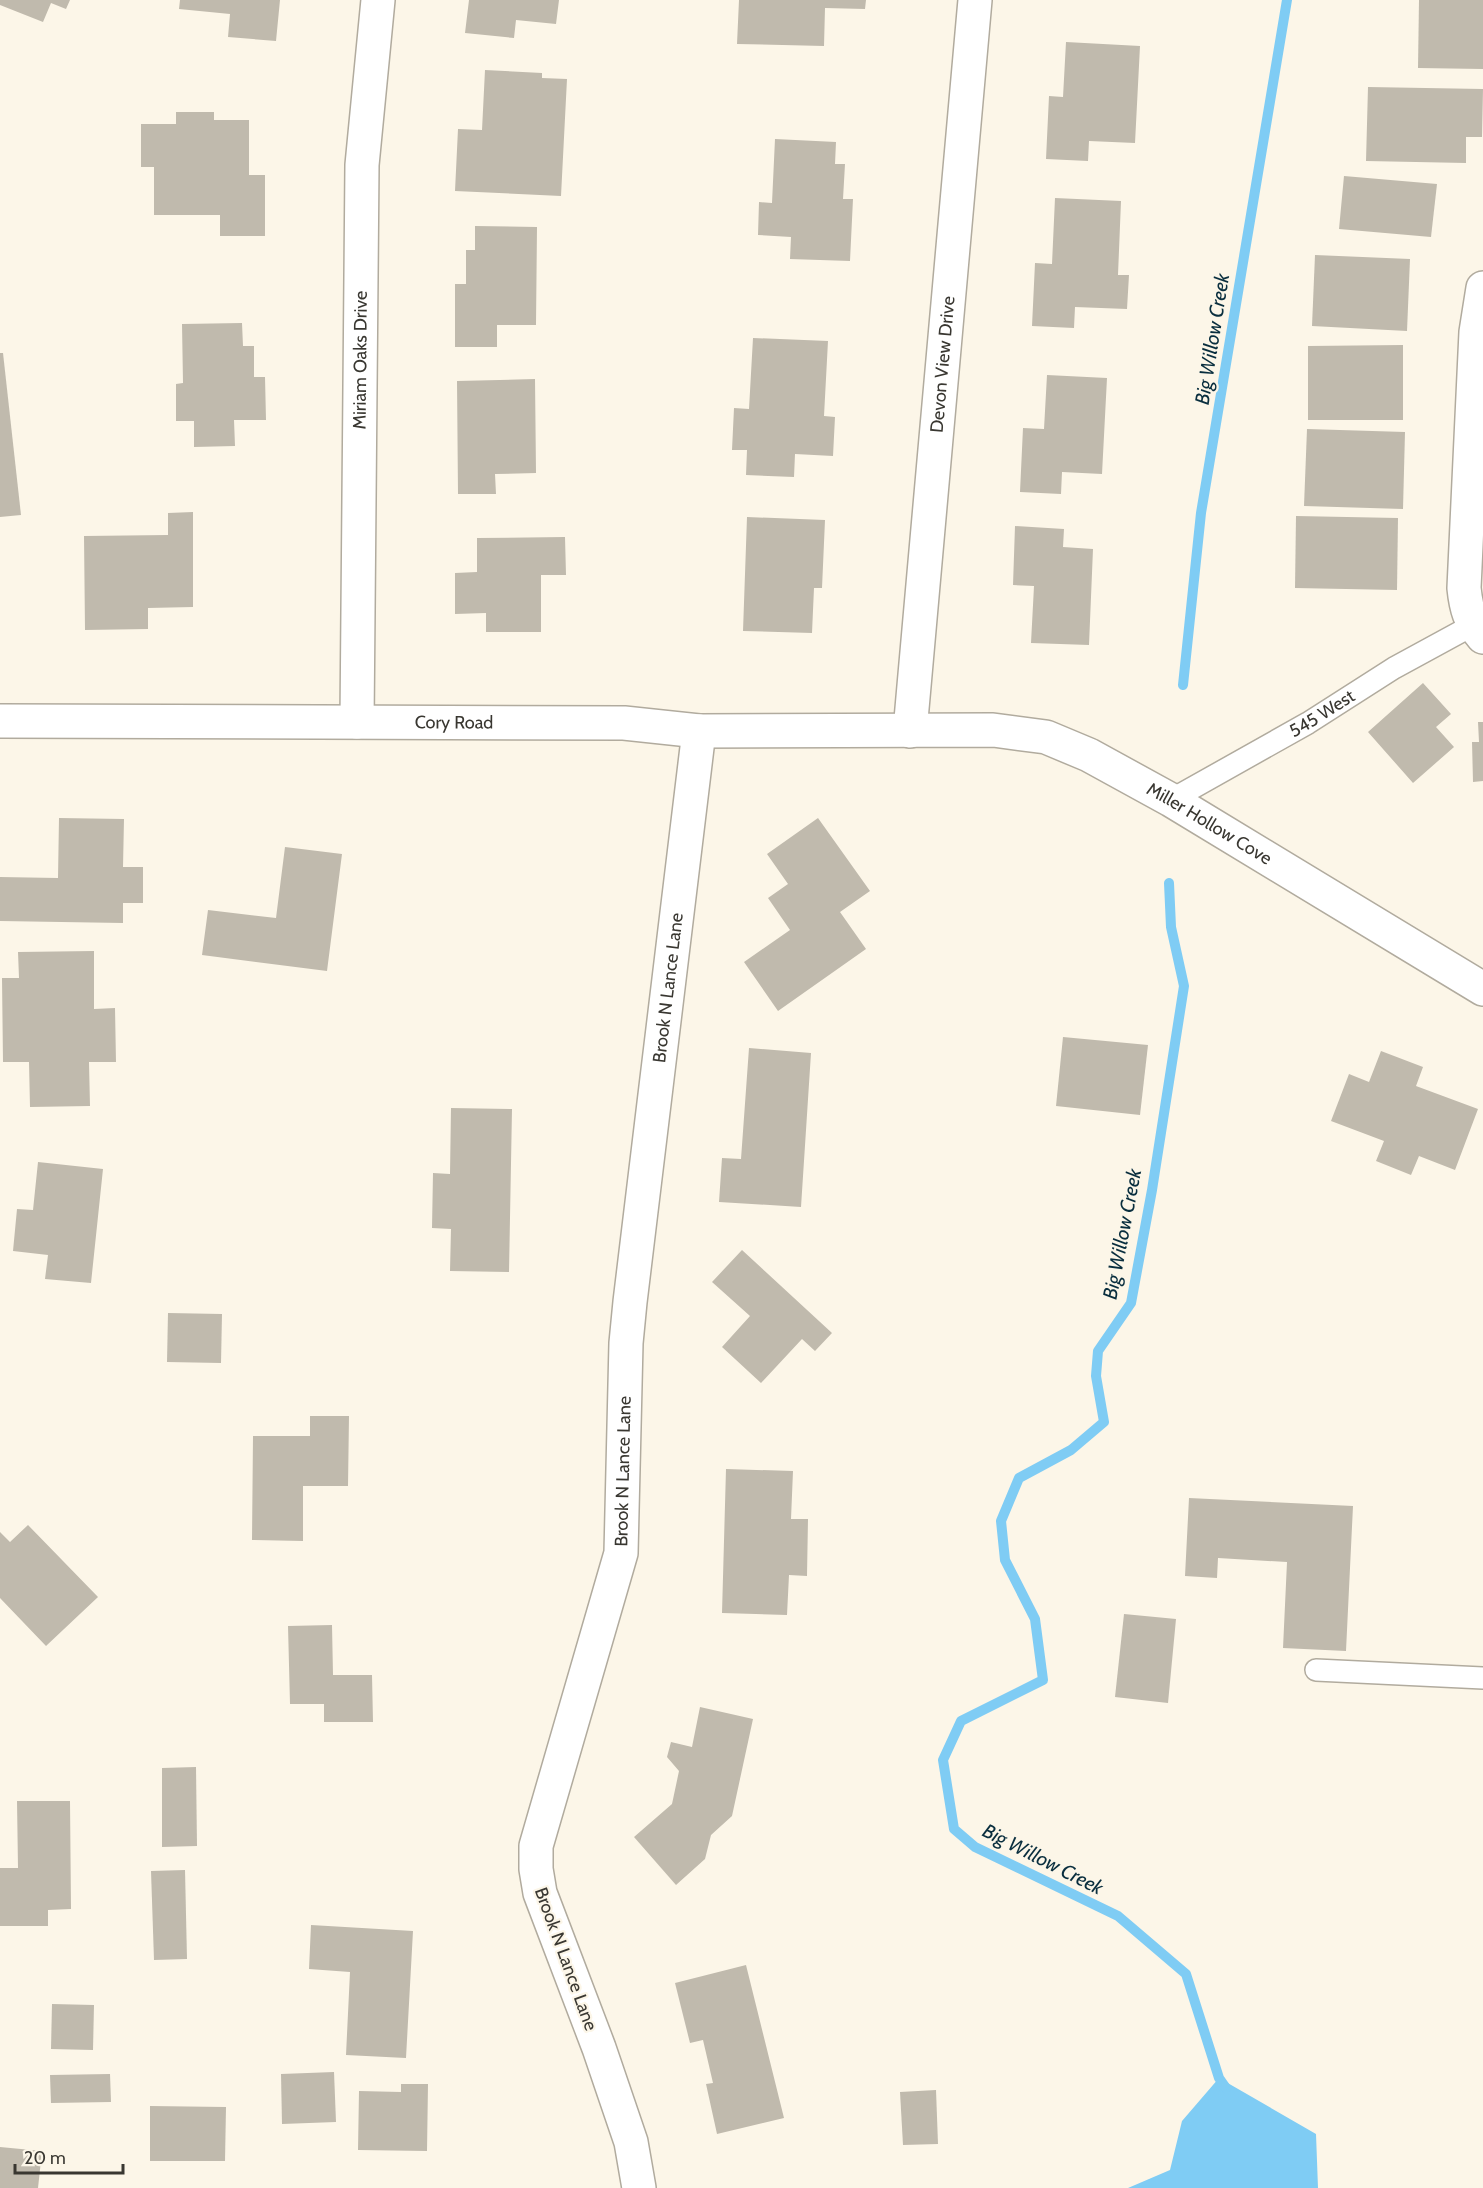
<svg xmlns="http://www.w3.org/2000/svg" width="1483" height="2188" viewBox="0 0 1483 2188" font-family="Cabin,sans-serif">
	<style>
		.water { fill: #7fccf4 }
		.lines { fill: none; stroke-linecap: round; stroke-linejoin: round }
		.stream { stroke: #7fccf4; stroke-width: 10 }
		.building { fill: #c0baad }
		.service-casing { stroke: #b1ab9e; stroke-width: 24 }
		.minor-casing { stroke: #b1ab9e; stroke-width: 36 }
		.service { stroke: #fff; stroke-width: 21 }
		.minor { stroke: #fff; stroke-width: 33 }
		.labels { text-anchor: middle; stroke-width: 4.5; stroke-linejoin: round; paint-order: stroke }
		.street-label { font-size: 18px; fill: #393731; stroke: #fcf6e8 }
		.water-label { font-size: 20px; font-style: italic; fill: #092e3e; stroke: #fcf6e8 }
	</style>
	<rect width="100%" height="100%" fill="#fcf6e8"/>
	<path class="water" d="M1219 2078 1316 2134 1318 2188H1128L1170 2170 1182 2121Z"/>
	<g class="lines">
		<g class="stream">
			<path d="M1183 685 1201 513 1287 0"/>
			<path d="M1169 883 1171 927 1184 986 1152 1190 1131 1303 1098 1351 1096 1376 1104 1422 1071 1450 1019 1478 1001 1521 1005 1560 1035 1619 1043 1680 961 1721 943 1760 954 1829 975 1847 1118 1916 1186 1974 1219 2078 1226 2088"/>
		</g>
	</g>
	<g class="building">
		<path d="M0 0H70L66 9 51 3 43 22 0 5Z"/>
		<path d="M180 0H280L276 41 228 37 230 14 179 9Z"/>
		<path d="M469 0H559L556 24 516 20 514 38 465 33Z"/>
		<path d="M739 0H866L865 9 825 8 824 46 737 44Z"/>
		<path d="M1419 0H1483V69L1418 68Z"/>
		<path d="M1066 42 1140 46 1135 143 1089 141 1088 161 1046 159 1049 96 1063 97Z"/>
		<path d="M485 70 542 73V78L567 79 561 196 455 191 458 129 482 130Z"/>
		<path d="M1368 87 1483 89 1482 137H1466V163L1366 161Z"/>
		<path d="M176 112H214V120H249V175H265V236H220V215H154V167H141V124H176Z"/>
		<path d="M775 139 836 142 835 164H845L843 199H853L850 261 790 259 791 237 758 235 759 202 772 203Z"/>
		<path d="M1344 176 1437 184 1431 237 1339 229Z"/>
		<path d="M1055 198 1121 201 1118 275H1129L1127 309 1075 307 1074 328 1032 326 1035 263 1052 264Z"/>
		<path d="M475 226 537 227 536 325H497V347H455V284H466V250H475Z"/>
		<path d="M1315 255 1410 259 1407 331 1312 326Z"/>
		<path d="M242 323 243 346H254V377H265L266 420H234L235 446 194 447V421H176V384L183 383 182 324Z"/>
		<path d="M753 338 828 341 824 416 835 417 833 456 795 454 794 477 746 475 747 450H732L734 408 749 409Z"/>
		<path d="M1403 345V420H1308V346Z"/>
		<path d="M0 353H3L21 515 0 517Z"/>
		<path d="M1047 375 1107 378 1102 474 1062 472 1061 494 1020 492 1023 428 1044 429Z"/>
		<path d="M535 379 536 473 495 474 496 494H458L457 381Z"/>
		<path d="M1307 429 1405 432 1403 509 1304 506Z"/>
		<path d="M193 512V607L148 608V629L85 630 84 536 168 535V513Z"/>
		<path d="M1296 516 1398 518 1397 590 1295 588Z"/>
		<path d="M747 517 825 520 822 588H814L812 633 743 631Z"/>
		<path d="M1015 526 1064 529 1063 547 1093 549 1089 645 1031 643 1034 586 1013 585Z"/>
		<path d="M565 537 566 575H541V632H486V613L455 614V573L477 572V538Z"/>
		<path d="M1423 683 1451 714 1436 727 1454 747 1413 783 1368 732Z"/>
		<path d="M1478 722H1483V781L1473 782 1472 742H1479Z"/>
		<path d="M59 818 124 819 123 867H143V903H123V923L0 921V877L58 878Z"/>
		<path d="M818 818 870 891 840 912 866 949 778 1011 744 962 790 930 768 898 788 884 767 854Z"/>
		<path d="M285 847 342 854 327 971 202 955 208 910 276 918Z"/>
		<path d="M94 951V1009L115 1008 116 1062H89L90 1106 30 1107 29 1062H3L2 978H19L18 952Z"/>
		<path d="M1063 1037 1148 1045 1140 1115 1056 1106Z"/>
		<path d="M749 1048 811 1053 801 1207 719 1202 722 1158 741 1159Z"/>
		<path d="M1381 1051 1423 1067 1416 1086 1478 1109 1455 1170 1419 1156 1411 1175 1376 1161 1384 1141 1331 1121 1349 1074 1369 1082Z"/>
		<path d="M451 1108 512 1109 509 1272 450 1271 451 1229 432 1228 433 1173 450 1174Z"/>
		<path d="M38 1162 103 1169 91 1283 45 1279 48 1255 13 1251 17 1209 33 1210Z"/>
		<path d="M742 1250 832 1333 815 1351 802 1339 761 1383 722 1347 750 1316 712 1282Z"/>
		<path d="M168 1313 222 1314 221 1363 167 1362Z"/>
		<path d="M310 1416H349L348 1486H303V1541L252 1540 253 1436H310Z"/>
		<path d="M726 1469 793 1471 791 1519H808L807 1576 789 1575 787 1615 722 1613Z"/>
		<path d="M1189 1498 1353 1506 1346 1651 1283 1648 1287 1562 1218 1558 1217 1578 1185 1576Z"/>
		<path d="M28 1525 98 1597 46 1646 0 1598V1532L10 1542Z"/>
		<path d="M1124 1614 1176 1619 1168 1703 1115 1697Z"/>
		<path d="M332 1625 333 1675H372L373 1722H324V1704H290L288 1626Z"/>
		<path d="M700 1707 753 1719 732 1816 711 1835 705 1859 676 1885 634 1837 672 1804 679 1771 667 1757 671 1742 692 1747Z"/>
		<path d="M196 1767 197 1846 162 1847V1768Z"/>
		<path d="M17 1801H70L71 1909 48 1910V1926H0V1868H18Z"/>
		<path d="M185 1870 187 1959 154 1960 151 1871Z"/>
		<path d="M311 1925 413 1931 406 2058 346 2055 350 1972 309 1969Z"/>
		<path d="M746 1965 784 2118 717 2134 706 2084 713 2083 703 2040 690 2043 675 1983Z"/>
		<path d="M52 2004 94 2005 93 2050 51 2049Z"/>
		<path d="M334 2072 336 2122 282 2124 281 2074Z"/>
		<path d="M110 2074 111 2102 51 2103 50 2075Z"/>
		<path d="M401 2084H428L427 2151 358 2150 359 2091 401 2092Z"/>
		<path d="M936 2090 938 2144 903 2145 900 2092Z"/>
		<path d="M150 2106 226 2107 225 2161H150Z"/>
		<path d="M0 2147 42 2151 38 2188H0Z"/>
	</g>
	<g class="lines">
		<g class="service-casing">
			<g id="service">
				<path id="s1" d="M1171 800 1308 723 1394 668 1473 625"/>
				<path d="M1316 1670 1483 1678"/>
			</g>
		</g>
		<g class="minor-casing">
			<g id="minor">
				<path d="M1483 288 1476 332 1464 588C1466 608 1470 622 1483 637"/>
				<path id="s2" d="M0 721 624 723 699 731 993 730 1046 737 1089 755 1171 800 1483 989"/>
				<path id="s3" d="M357 722 362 165 378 0"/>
				<path id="s4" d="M910 731 975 0"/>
				<path id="s5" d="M639 2188 631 2142 599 2048 540 1893 536 1869V1846L621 1553 626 1343 630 1302 699 731"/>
			</g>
		</g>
		<use href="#service" class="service"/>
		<use href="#minor" class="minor"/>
	</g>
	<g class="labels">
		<g class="street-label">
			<text dy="6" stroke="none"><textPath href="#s3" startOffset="362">Miriam Oaks Drive</textPath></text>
			<text dy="6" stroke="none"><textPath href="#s4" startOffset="368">Devon View Drive</textPath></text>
			<text dy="6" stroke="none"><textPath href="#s1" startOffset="174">545 West</textPath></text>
			<text dy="6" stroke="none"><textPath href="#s2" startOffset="454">Cory Road</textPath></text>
			<text dy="6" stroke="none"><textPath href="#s2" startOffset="1232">Miller Hollow Cove</textPath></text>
			<text dy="6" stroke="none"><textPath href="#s5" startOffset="1232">Brook N Lance Lane</textPath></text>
			<text dy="6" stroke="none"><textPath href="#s5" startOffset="746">Brook N Lance Lane</textPath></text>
			<text transform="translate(566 1959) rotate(70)" y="6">Brook N Lance Lane</text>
		</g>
		<g class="water-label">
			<text transform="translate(1212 339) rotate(-81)" y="7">Big Willow Creek</text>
			<text transform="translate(1122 1234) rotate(-79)" y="7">Big Willow Creek</text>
			<text transform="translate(1043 1859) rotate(27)" y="7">Big Willow Creek</text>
		</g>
	</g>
	<path d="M15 2164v9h108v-9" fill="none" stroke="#393731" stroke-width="3"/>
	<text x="24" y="2164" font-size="18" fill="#393731" stroke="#fcf6e8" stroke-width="4.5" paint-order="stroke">20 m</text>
</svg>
